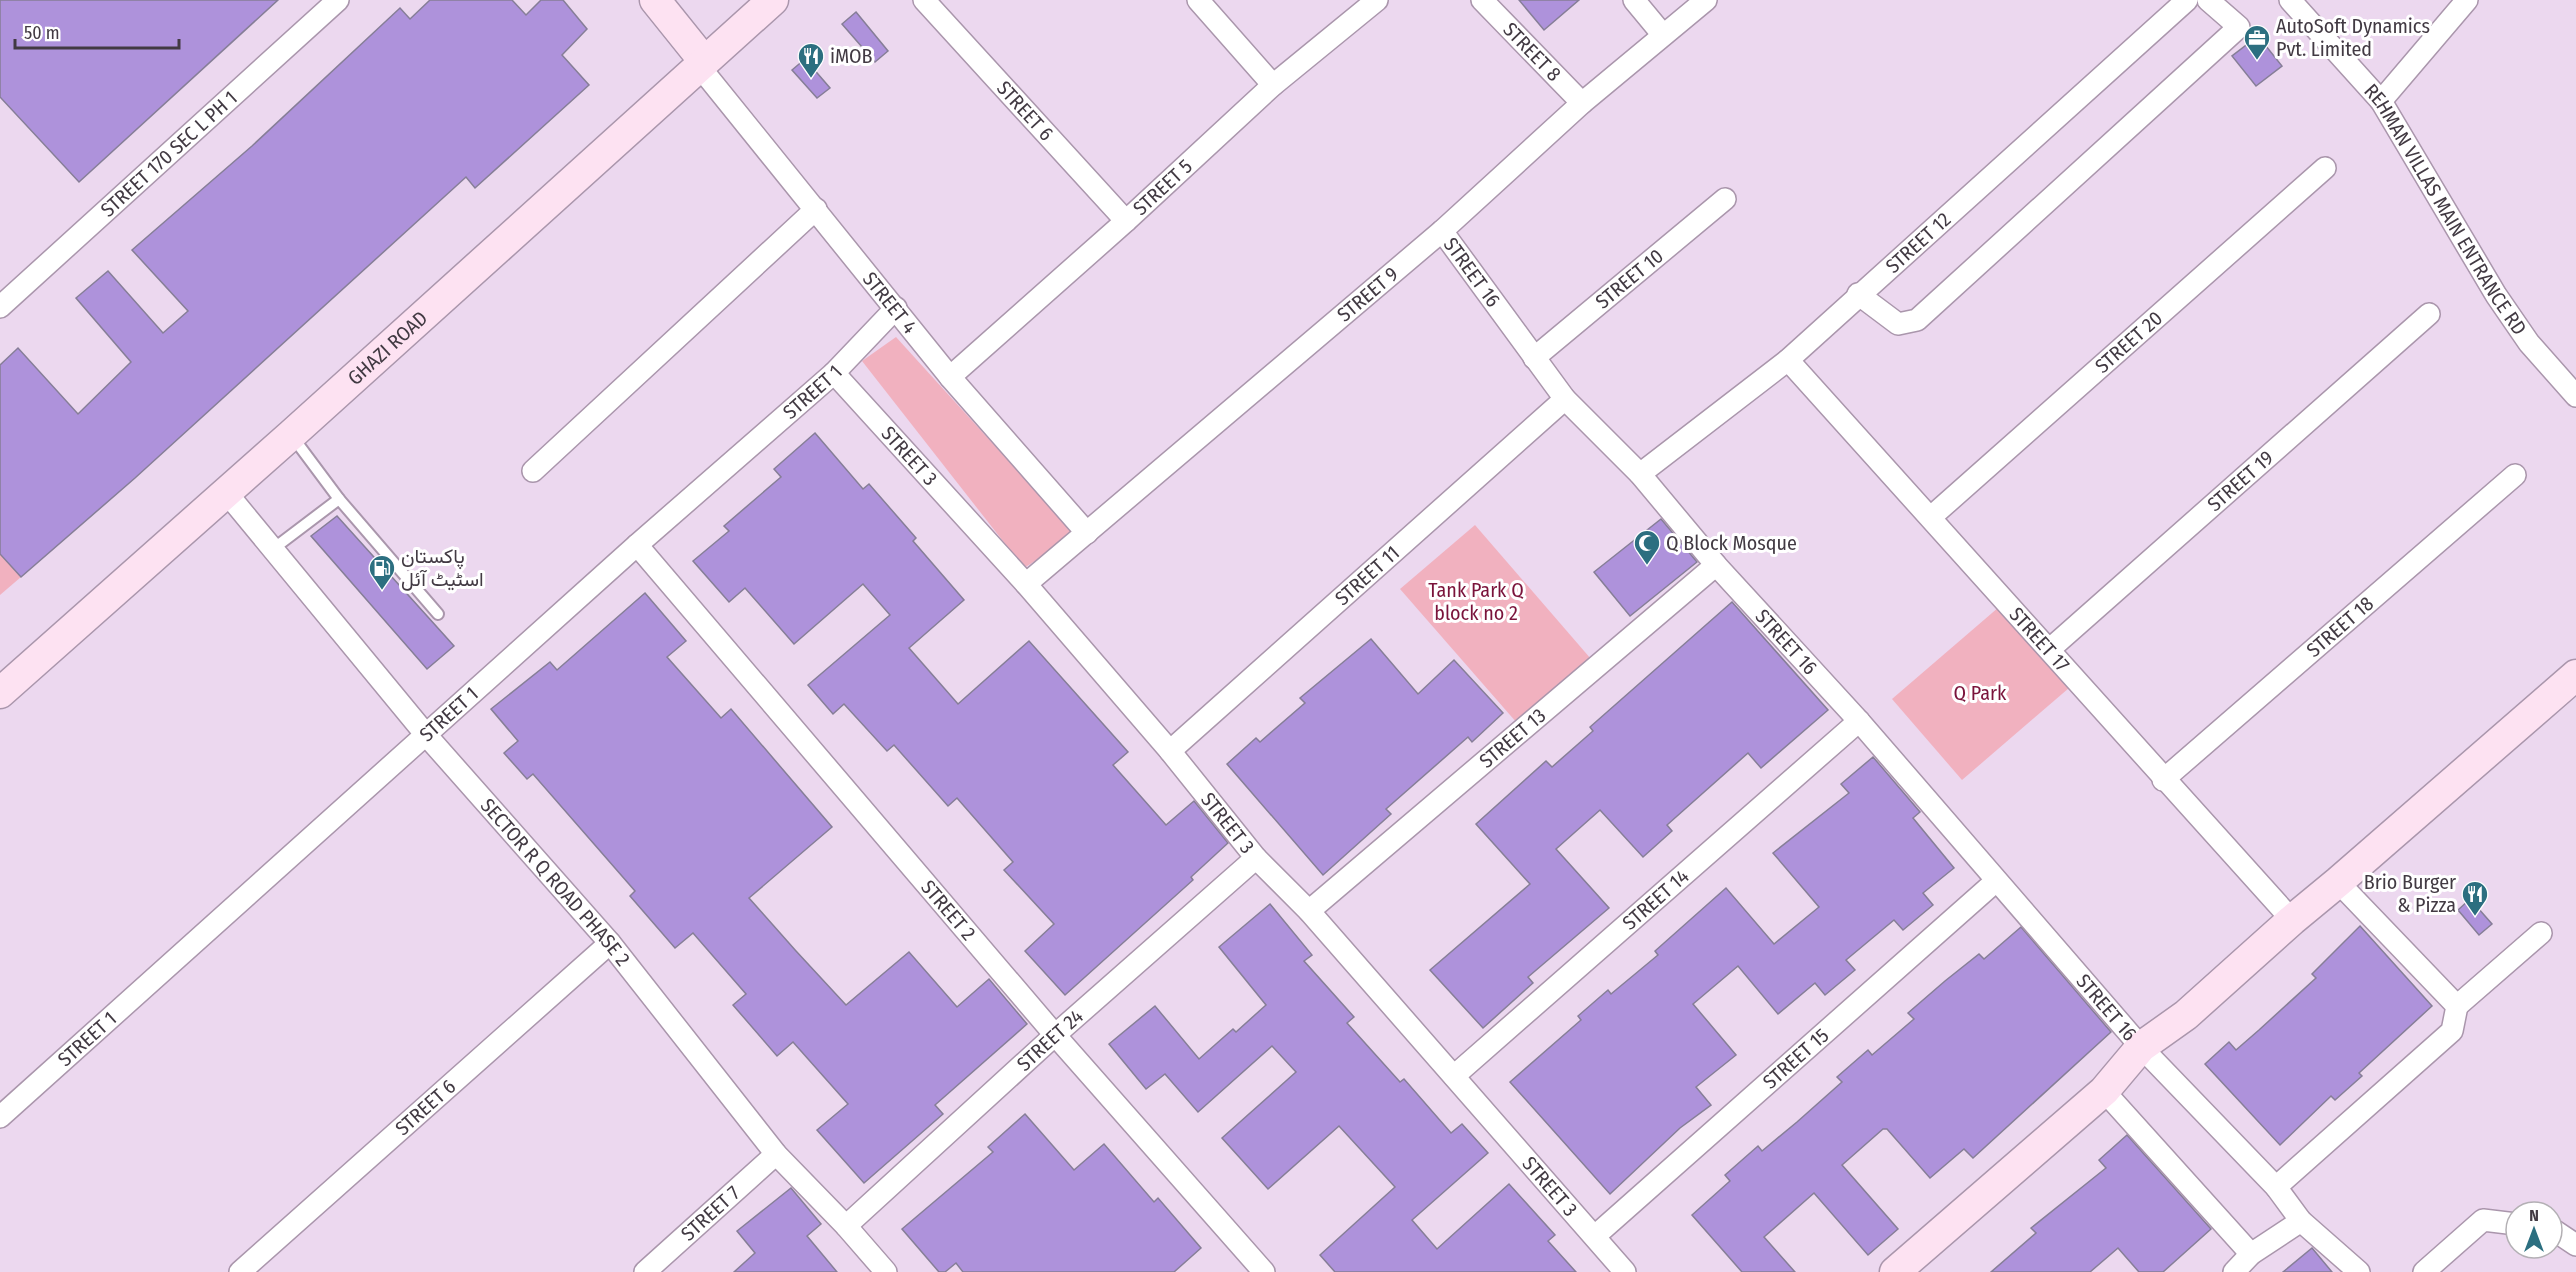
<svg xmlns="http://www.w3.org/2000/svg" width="2576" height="1272" viewBox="0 0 2576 1272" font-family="'Fira Sans Condensed',Vazirmatn,sans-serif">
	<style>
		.green { fill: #f1b1bf }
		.building { fill: #ae92db; stroke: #867e97; stroke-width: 1.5 }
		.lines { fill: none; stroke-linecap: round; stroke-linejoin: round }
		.lane-casing { stroke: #aa96ac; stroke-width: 14 }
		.street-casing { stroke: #aa96ac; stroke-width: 24 }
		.secondary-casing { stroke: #aa96ac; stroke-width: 33 }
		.lane { stroke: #fff; stroke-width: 10 }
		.street { stroke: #fff; stroke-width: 21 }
		.secondary { stroke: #fde2f2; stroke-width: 30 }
		.labels { text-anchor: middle; stroke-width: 6; stroke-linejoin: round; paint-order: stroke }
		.poi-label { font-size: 20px; fill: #423a43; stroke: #fff; text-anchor: start }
		.street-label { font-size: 20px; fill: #423a43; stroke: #fff }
		.park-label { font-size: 20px; fill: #7a133b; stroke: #fff }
	</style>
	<rect width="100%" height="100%" fill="#ecd8ef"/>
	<g class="green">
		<path d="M896 337 1076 535 1024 568 862 361Z"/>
		<path d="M1475 525 1591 659 1517 723 1400 589Z"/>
		<path d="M0 554 21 577 0 595Z"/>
		<path d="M1999 607 2069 688 1962 780 1892 699Z"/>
	</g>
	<g class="building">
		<path d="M0 0H278L79 182 0 97Z"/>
		<path d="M430 0H512L526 15 541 0H563L587 29 562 55 589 85 475 188 466 177 135 478 21 577 0 554V365L18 348 78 414 131 362 76 298 108 271 163 333 188 311 132 250 252 146 400 8 410 19Z"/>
		<path d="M1519 0H1579L1544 30Z"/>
		<path d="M856 12 888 51 875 62 842 24Z"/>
		<path d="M2258 36 2282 66 2256 86 2232 56Z"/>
		<path d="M805 59 830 88 817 98 792 70Z"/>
		<path d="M815 433 863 489 869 484 916 538 913 541 964 600 909 648 958 704 1029 641 1128 752 1113 765 1166 825 1194 801 1228 843 1191 877 1193 880 1065 995 1025 951 1054 924 1004 870 1013 862 957 798 948 806 894 745 887 751 844 704 833 714 808 685 890 615 863 584 794 644 745 588 729 602 693 561 729 531 724 526 781 477 774 469Z"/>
		<path d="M337 516 454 646 427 669 311 536Z"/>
		<path d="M1661 519 1697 562 1630 616 1594 572Z"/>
		<path d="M645 593 686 641 667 657 721 718 731 709 832 827 749 898 796 951 846 1005 909 952 957 1007 989 979 1027 1024 935 1105 943 1114 864 1183 817 1130 848 1104 793 1042 777 1056 733 1005 746 994 693 933 675 948 630 896 635 891 533 774 527 779 504 753 518 741 491 709 550 662 557 670Z"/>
		<path d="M1732 602 1828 710 1761 768 1748 753 1667 825 1672 831 1643 857 1600 810 1556 849 1609 908 1528 977 1533 983 1483 1028 1430 970 1530 884 1476 824 1546 761 1552 767 1593 731 1590 727Z"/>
		<path d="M1371 639 1418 694 1454 660 1503 713 1472 742 1468 737 1386 809 1391 814 1323 875 1227 764 1256 738 1260 742 1305 703 1300 698Z"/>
		<path d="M1873 757 1920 812 1913 818 1954 868 1923 893 1933 905 1903 930 1894 920 1846 960 1855 970 1825 995 1815 983 1778 1014 1738 966 1693 1004 1736 1055 1696 1087 1711 1105 1680 1128 1610 1194 1510 1082 1581 1020 1578 1016 1608 990 1611 994 1658 955 1655 951 1726 888 1774 944 1819 907 1773 853 1849 793 1841 784Z"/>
		<path d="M2470 899 2492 924 2479 935 2458 910Z"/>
		<path d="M1270 904 1312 955 1304 961 1354 1017 1347 1023 1400 1082 1404 1079 1451 1133 1462 1124 1488 1153 1412 1220 1437 1249 1509 1184 1555 1235 1548 1241 1576 1272H1335L1320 1255 1395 1187 1339 1126 1268 1189 1222 1138 1296 1072 1272 1046 1198 1112 1165 1074 1146 1089 1109 1044 1155 1006 1199 1059 1233 1029 1236 1032 1266 1005 1219 947Z"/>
		<path d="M2360 926 2432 1006 2359 1073 2362 1076 2335 1100 2331 1096 2280 1145 2205 1064 2229 1042 2236 1050 2259 1030 2316 978 2312 974Z"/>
		<path d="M2021 927 2111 1032 1973 1158 1964 1149 1930 1178 1887 1129H1883L1842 1165 1898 1229 1868 1255 1814 1193 1764 1237 1795 1272H1742L1692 1215 1730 1181 1725 1175 1758 1146 1762 1151 1797 1122 1842 1082 1837 1077 1868 1050 1872 1055 1914 1019 1908 1013 1945 981 1979 954 1984 959Z"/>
		<path d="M1025 1114 1074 1170 1104 1144 1154 1202 1158 1198 1201 1248 1174 1272H963L956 1263 945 1272H939L902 1229 993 1152 988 1147Z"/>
		<path d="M2127 1135 2211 1229 2163 1272H2139L2118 1248 2090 1272H1991L2036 1233 2031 1228 2106 1168 2099 1160Z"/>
		<path d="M791 1188 821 1224 807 1236 837 1272H734L755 1253 737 1231Z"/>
		<path d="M2312 1248 2332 1272H2283Z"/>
	</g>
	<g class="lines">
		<g class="lane-casing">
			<g id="lane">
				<path d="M339 499 438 614"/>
				<path d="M273 549 339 499 292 436"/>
			</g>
		</g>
		<g class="street-casing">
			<g id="street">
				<path id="s1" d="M924 0 1126 221"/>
				<path d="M1198 0 1273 85"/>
				<path id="s2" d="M1482 0 1582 103"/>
				<path d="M1634 0 1663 35"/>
				<path id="s3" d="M2290 0 2381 101 2496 295 2529 343 2576 396"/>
				<path id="s4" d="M699 66 950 377 1087 533"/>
				<path d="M2381 101 2467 0"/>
				<path id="s5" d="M1442 231 1565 399 1640 474 1716 565 1859 721 2141 1047 2276 1187 2301 1221 2359 1272"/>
				<path d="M1858 294 1898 324 1917 320 2239 27 2208 0"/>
				<path id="s6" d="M0 307 338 0"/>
				<path id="s7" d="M1534 358 1725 199"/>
				<path id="s8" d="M1788 360 2292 920"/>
				<path id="s9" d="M834 373 1026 584 1170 751 1256 858 1309 911 1625 1272"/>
				<path id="s10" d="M950 377 1126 221 1273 85 1377 0"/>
				<path d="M533 471 816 209"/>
				<path id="s11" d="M1640 474 1788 360 2187 0"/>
				<path id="s12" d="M225 491 427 736 610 943 776 1154 846 1226 886 1272"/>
				<path id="s13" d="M1931 517 2325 168"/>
				<path id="s14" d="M637 545 1055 1035 1264 1272"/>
				<path id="s15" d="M1026 584 1442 231 1582 103 1706 0"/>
				<path id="s16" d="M2050 649 2429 314"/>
				<path id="s17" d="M1170 751 1565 399"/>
				<path id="s18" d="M2163 780 2515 475"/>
				<path id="s19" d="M1309 911 1716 565"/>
				<path d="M2457 1006 2541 933"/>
				<path id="s20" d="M1454 1076 1859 721"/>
				<path d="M2104 1091 2251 1254"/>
				<path id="s21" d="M0 1117 637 545 834 373 896 308"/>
				<path d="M2276 1187 2452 1031 2457 1006 2338 882"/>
				<path id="s22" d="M846 1226 1055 1035 1256 858"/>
				<path d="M2552 1229 2576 1245"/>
				<path id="s23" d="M1595 1236 1996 881"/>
				<path id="s24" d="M240 1272 610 943"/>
				<path id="s25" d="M645 1272 776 1154"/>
				<path d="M2234 1272 2251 1254 2301 1221"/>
				<path d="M2424 1272 2483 1220 2516 1224"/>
			</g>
		</g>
		<g class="secondary-casing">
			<g id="secondary">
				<path d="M655 0 704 61"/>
				<path id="s26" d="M0 693 291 435 773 0"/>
				<path d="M1895 1272 2104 1091 2141 1047 2186 1015 2292 920 2338 882 2576 675"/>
			</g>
		</g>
		<use href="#lane" class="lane"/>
		<use href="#street" class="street"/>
		<use href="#secondary" class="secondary"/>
	</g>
	<defs>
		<g id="office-pin" transform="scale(1.35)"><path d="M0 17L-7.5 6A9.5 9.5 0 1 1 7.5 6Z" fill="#2c6f80" stroke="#fff"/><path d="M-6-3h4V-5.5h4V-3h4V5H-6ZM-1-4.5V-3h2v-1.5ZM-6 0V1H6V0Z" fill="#fff"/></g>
		<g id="restaurant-pin" transform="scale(1.35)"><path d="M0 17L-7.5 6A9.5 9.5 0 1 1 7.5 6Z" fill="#2c6f80" stroke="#fff"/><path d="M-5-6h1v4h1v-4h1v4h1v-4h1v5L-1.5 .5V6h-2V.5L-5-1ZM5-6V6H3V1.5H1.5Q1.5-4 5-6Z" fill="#fff"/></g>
		<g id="mosque-pin" transform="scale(1.35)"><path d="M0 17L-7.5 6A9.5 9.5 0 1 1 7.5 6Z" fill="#2c6f80" stroke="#fff"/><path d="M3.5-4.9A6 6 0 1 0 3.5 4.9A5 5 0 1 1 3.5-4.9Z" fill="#fff"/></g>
		<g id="fuel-pin" transform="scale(1.35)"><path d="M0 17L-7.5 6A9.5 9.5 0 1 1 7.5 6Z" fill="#2c6f80" stroke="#fff"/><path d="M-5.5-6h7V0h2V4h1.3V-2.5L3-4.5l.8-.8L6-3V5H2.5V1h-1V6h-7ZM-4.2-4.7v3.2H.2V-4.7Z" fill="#fff"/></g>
	</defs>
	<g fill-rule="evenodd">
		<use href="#office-pin" x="2257" y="38"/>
		<use href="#restaurant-pin" x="811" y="56"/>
		<use href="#mosque-pin" x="1647" y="543"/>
		<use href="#fuel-pin" x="382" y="568"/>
		<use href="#restaurant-pin" x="2475" y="894"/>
	</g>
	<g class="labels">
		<g class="poi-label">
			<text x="2276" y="33">AutoSoft Dynamics<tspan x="2276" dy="23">Pvt. Limited</tspan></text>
			<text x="830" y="63">iMOB</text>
			<text x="1666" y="550">Q Block Mosque</text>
			<text x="401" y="563">پاکستان<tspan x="401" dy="23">اسٹیٹ آئل</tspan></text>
			<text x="2456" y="889" text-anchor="end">Brio Burger<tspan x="2456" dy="23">&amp; Pizza</tspan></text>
		</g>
		<g class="street-label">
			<text dy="7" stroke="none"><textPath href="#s2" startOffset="72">STREET 8</textPath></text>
			<text dy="7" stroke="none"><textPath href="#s1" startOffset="150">STREET 6</textPath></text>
			<text dy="7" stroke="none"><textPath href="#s6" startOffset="228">STREET 170 SEC L PH 1</textPath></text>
			<text dy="7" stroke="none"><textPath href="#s10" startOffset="285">STREET 5</textPath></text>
			<text dy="7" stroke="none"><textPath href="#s3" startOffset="262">REHMAN VILLAS MAIN ENTRANCE RD</textPath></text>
			<text dy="7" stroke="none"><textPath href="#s11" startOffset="362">STREET 12</textPath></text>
			<text dy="7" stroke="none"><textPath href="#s5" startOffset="51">STREET 16</textPath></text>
			<text dy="7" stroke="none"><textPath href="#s7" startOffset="124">STREET 10</textPath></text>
			<text dy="7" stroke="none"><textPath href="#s15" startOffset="448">STREET 9</textPath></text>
			<text dy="7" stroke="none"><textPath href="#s4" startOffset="304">STREET 4</textPath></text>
			<text dy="7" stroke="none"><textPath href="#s13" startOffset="264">STREET 20</textPath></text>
			<text dy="7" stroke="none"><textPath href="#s26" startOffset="519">GHAZI ROAD</textPath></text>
			<text dy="7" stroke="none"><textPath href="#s21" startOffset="1089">STREET 1</textPath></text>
			<text dy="7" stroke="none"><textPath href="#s9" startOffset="112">STREET 3</textPath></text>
			<text dy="7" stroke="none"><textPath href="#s16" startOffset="254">STREET 19</textPath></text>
			<text dy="7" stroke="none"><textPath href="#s17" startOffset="264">STREET 11</textPath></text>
			<text dy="7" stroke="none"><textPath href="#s18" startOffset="234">STREET 18</textPath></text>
			<text dy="7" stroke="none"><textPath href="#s8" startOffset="376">STREET 17</textPath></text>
			<text dy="7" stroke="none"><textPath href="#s5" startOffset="537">STREET 16</textPath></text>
			<text dy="7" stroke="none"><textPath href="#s21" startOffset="603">STREET 1</textPath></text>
			<text dy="7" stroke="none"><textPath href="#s19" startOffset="267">STREET 13</textPath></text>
			<text dy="7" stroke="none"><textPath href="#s9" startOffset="598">STREET 3</textPath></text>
			<text dy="7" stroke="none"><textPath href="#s12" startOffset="512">SECTOR R Q ROAD PHASE 2</textPath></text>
			<text dy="7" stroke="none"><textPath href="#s20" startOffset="268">STREET 14</textPath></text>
			<text dy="7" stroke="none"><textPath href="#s14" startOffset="480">STREET 2</textPath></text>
			<text dy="7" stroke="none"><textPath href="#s5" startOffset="1023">STREET 16</textPath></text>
			<text dy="7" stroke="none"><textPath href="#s21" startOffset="117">STREET 1</textPath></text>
			<text dy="7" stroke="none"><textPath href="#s22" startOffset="276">STREET 24</textPath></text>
			<text dy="7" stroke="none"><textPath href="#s23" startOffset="268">STREET 15</textPath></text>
			<text dy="7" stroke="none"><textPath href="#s24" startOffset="248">STREET 6</textPath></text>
			<text dy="7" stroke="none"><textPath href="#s9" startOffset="1084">STREET 3</textPath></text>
			<text dy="7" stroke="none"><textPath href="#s25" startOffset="88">STREET 7</textPath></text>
		</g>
		<g class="park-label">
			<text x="1476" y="597">Tank Park Q<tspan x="1476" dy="23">block no 2</tspan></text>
			<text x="1980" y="700">Q Park</text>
		</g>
	</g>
	<g transform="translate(2534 1230)"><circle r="28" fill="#ffffff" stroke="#b3b0b4" stroke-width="1.5"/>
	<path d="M0-4.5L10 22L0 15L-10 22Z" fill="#2c6f80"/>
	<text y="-9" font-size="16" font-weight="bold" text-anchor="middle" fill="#423a43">N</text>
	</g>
	<path d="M15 39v9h164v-9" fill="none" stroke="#423a43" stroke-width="3"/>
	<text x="24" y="39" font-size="18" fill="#423a43" stroke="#ffffff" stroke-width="4.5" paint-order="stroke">50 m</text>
</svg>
